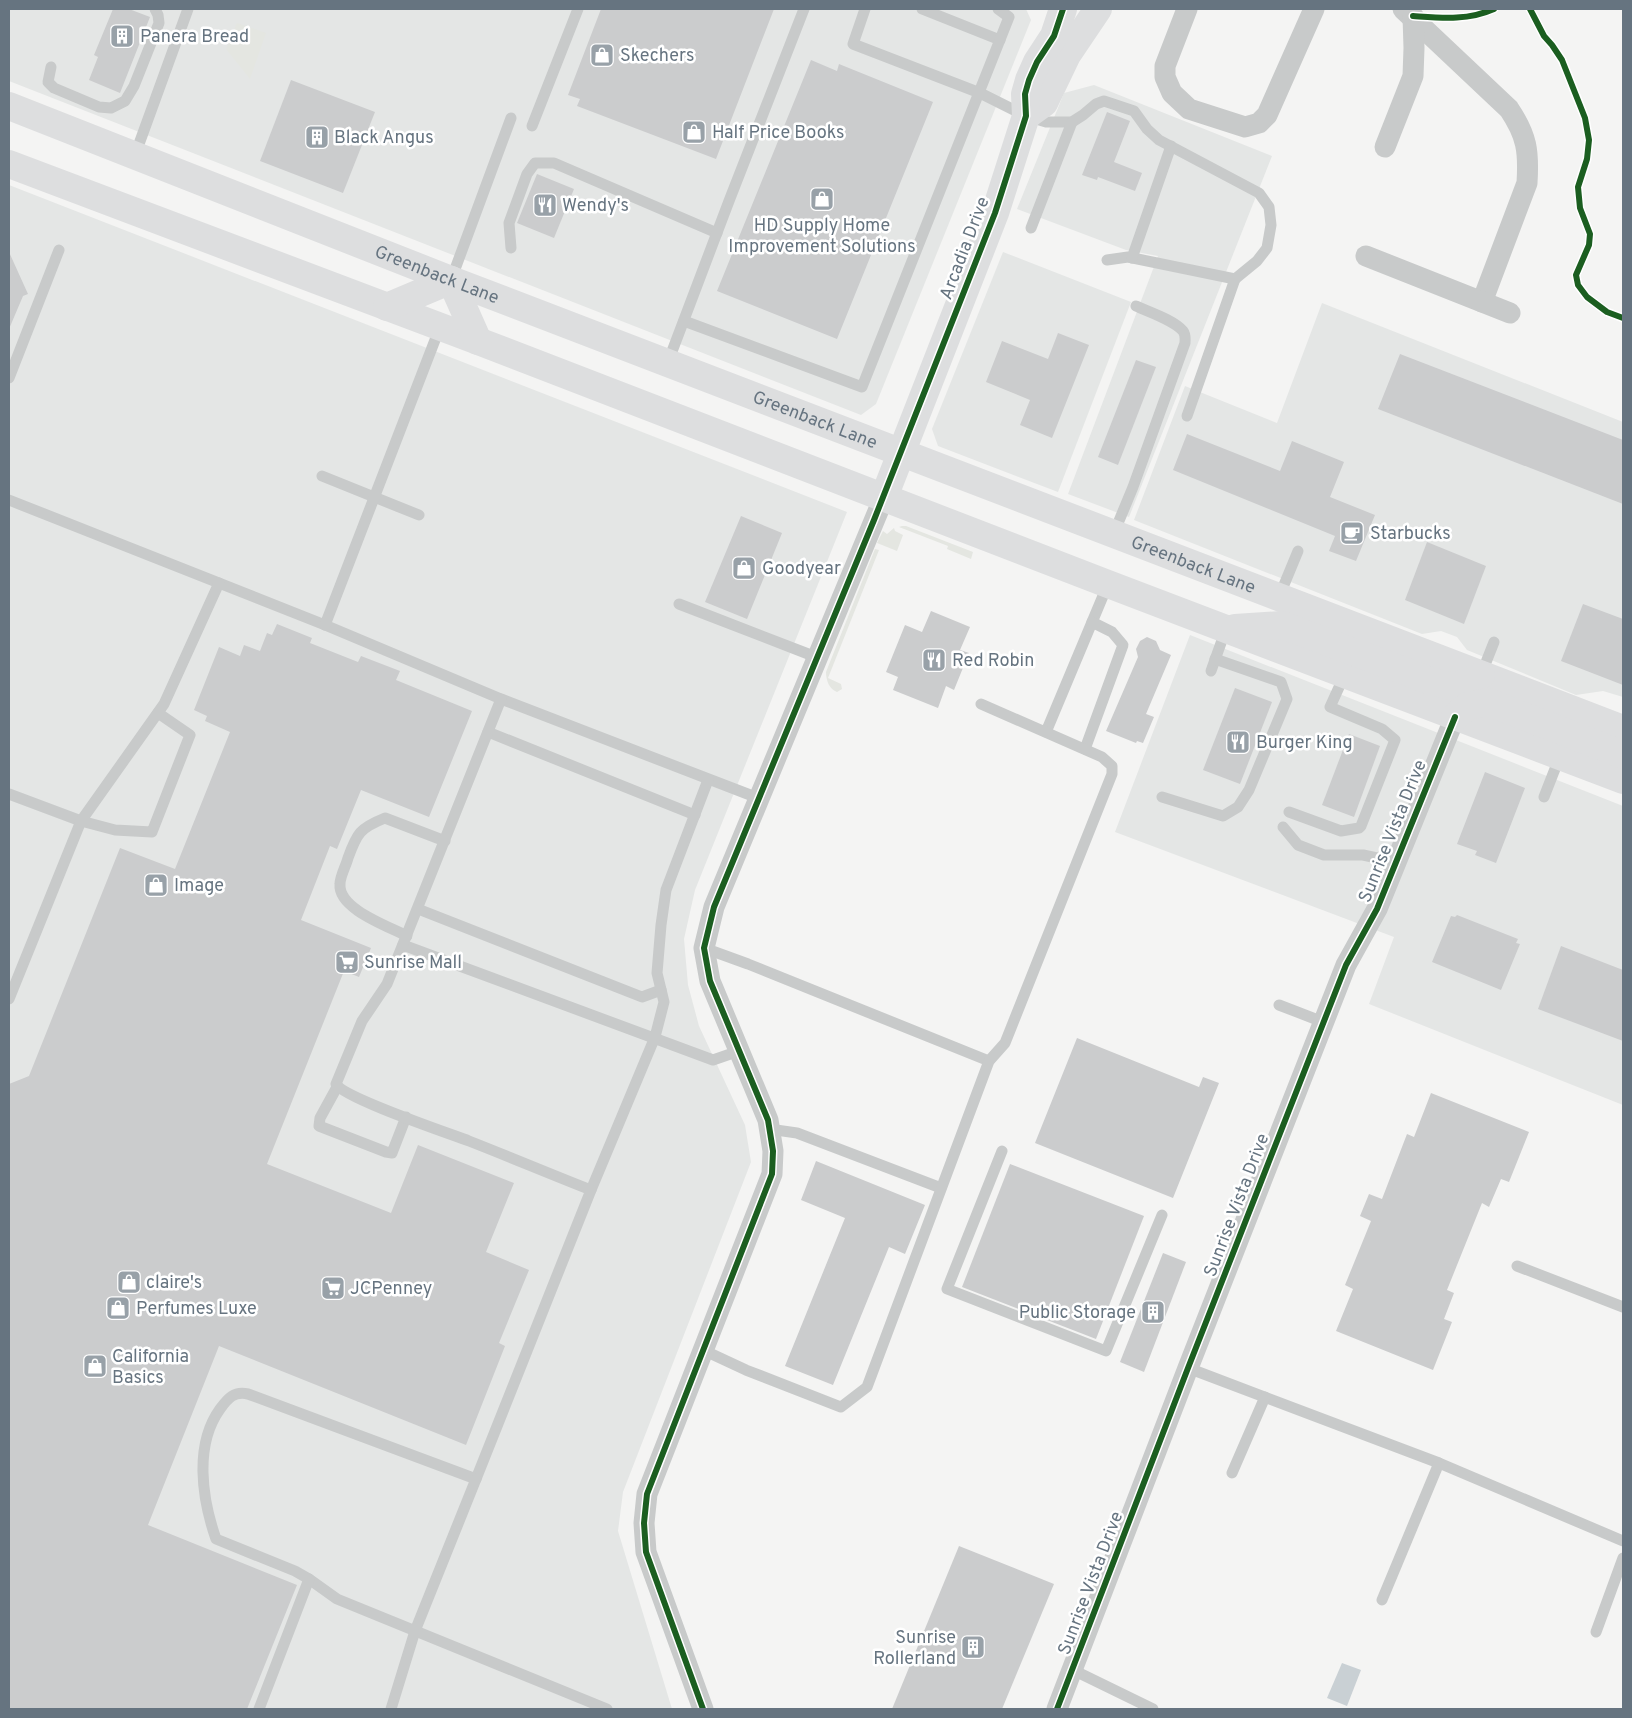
<svg xmlns="http://www.w3.org/2000/svg" width="1632" height="1718" viewBox="0 0 1632 1718" font-family="Overpass,sans-serif">
	<style>
		.built { fill: #e4e6e5 }
		.green { fill: #e4e6e1 }
		.water { fill: #c9d0d4 }
		.building { fill: #cbcccd }
		.lines { fill: none; stroke-linecap: round; stroke-linejoin: round }
		.lane { stroke: #c8caca; stroke-width: 11 }
		.street { stroke: #c8caca; stroke-width: 21 }
		.secondary { stroke: #dddedf; stroke-width: 28 }
		.primary { stroke: #dddedf; stroke-width: 28 }
		.cycleway-casing { stroke: #fff; stroke-width: 9 }
		.cycleway { stroke: #1b5e20; stroke-width: 6 }
		.labels { text-anchor: middle; stroke-width: 5; stroke-linejoin: round; paint-order: stroke }
		.poi-label { font-size: 18px; fill: #667480; stroke: #fff; text-anchor: start }
		.street-label { font-size: 18px; fill: #667480; stroke: #fff }
	</style>
	<rect width="100%" height="100%" fill="#f4f4f3"/>
	<g class="built">
		<path d="M9 9H1026L1031 20 876 404 861 415 9 81Z"/>
		<path d="M1094 85 1272 156 1129 517 1068 494 1158 256 1126 250 1017 209 1064 93Z"/>
		<path d="M9 185 847 512 695 890 684 939 688 985 699 1026 745 1125 751 1162 623 1492 618 1531 672 1709H9Z"/>
		<path d="M1003 252 1131 302 1058 492 938 446 932 429Z"/>
		<path d="M1322 303 1623 422V697L1603 691 1576 695 1467 650 1457 637 1441 631 1422 634 1134 520 1185 386 1277 423Z"/>
		<path d="M1190 635 1623 806V1105L1369 1004 1394 937 1115 832Z"/>
	</g>
	<g class="green">
		<path d="M237 23 266 33 250 79 226 49Z"/>
		<path d="M902 526H906L973 552 971 559 947 549 948 546 899 527Z"/>
		<path d="M894 528 895 531 903 535 897 551 877 543 883 531 887 534Z"/>
		<path d="M875 549 879 550 828 678 841 684 842 689 837 692C829 689 826 680 826 672Z"/>
	</g>
	<path class="water" d="M1342 1663 1361 1670 1347 1706 1327 1698Z"/>
	<g class="building">
		<path d="M113 9H129L150 17 120 93 89 80 98 57 94 55Z"/>
		<path d="M601 9H774L716 159 577 106 580 99 568 95Z"/>
		<path d="M811 60 837 71 839 64 933 102 837 339 717 291Z"/>
		<path d="M291 80 375 112 343 193 260 161Z"/>
		<path d="M1107 112 1130 121 1114 162 1142 173 1135 191 1098 177 1097 180 1082 175Z"/>
		<path d="M537 174 574 189 554 238 517 223Z"/>
		<path d="M9 252 28 294 23 296 9 329Z"/>
		<path d="M1058 333 1089 345 1052 438 1020 425 1030 400 986 382 1002 341 1048 359Z"/>
		<path d="M1400 354 1623 440V504L1378 409Z"/>
		<path d="M1136 360 1156 367 1118 465 1098 457Z"/>
		<path d="M1187 434 1280 471 1292 441 1344 462 1330 497 1375 515 1356 561 1329 551 1335 536 1173 470Z"/>
		<path d="M741 516 782 533 747 619 705 602Z"/>
		<path d="M1427 542 1486 566 1464 624 1405 600Z"/>
		<path d="M1583 604 1623 619V685L1561 661Z"/>
		<path d="M931 611 970 627 960 650 969 653 954 690 946 686 938 708 893 690 898 677 886 672 905 625 922 632Z"/>
		<path d="M277 624 312 638 310 643 358 662 361 656 400 671 396 680 472 711 429 817 361 790 337 849 330 846 301 920 371 948 359 977 344 971 267 1164 391 1213 418 1145 514 1183 486 1252 529 1270 499 1343 505 1346 466 1445 219 1346 148 1525 297 1585 247 1709H9V1084L29 1076 120 848 175 869 230 732 205 721 207 716 194 710 219 647 240 656 244 645 260 651 267 633 272 635Z"/>
		<path d="M1147 637 1156 641 1160 650 1171 655 1146 714 1154 717 1143 743 1137 741 1136 743 1106 731 1138 657 1136 649 1140 641Z"/>
		<path d="M1235 688 1272 702 1240 784 1203 770Z"/>
		<path d="M1349 734 1380 746 1354 817 1322 805Z"/>
		<path d="M1485 772 1525 788 1496 863 1475 855 1477 851 1457 844Z"/>
		<path d="M1457 915 1518 939 1516 943 1520 944 1501 990 1432 962 1451 916 1455 917Z"/>
		<path d="M1561 946 1623 970V1041L1538 1009Z"/>
		<path d="M1077 1038 1199 1087 1203 1077 1219 1083 1173 1198 1035 1143Z"/>
		<path d="M1431 1093 1529 1132 1509 1182 1501 1179 1489 1207 1482 1203 1447 1290 1454 1293 1444 1319 1452 1322 1433 1370 1336 1331 1353 1289 1345 1285 1371 1221 1360 1216 1369 1194 1382 1199 1407 1134 1414 1137Z"/>
		<path d="M816 1161 925 1205 905 1254 889 1247 833 1385 785 1366 845 1218 801 1200Z"/>
		<path d="M1010 1164 1144 1216 1096 1339 962 1287Z"/>
		<path d="M1163 1253 1186 1262 1144 1372 1120 1362Z"/>
		<path d="M959 1546 1054 1584 1002 1709H892Z"/>
	</g>
	<g class="lines">
		<g class="lane">
			<path d="M865 9 853 44 980 93 1026 116 1046 122H1072L1083 115 1096 104 1104 101 1134 111 1147 129 1159 140 1259 193 1269 207 1271 225 1267 248 1257 261 1235 279 1128 257 1107 260"/>
			<path d="M922 9 1000 40"/>
			<path d="M51 67 48 82 54 88 99 107 111 108 125 101 134 86 159 23 158 15 155 9"/>
			<path d="M532 126 578 9"/>
			<path d="M135 155 188 9"/>
			<path d="M1031 228 1072 122"/>
			<path d="M511 248 509 223 527 174 535 163H554L717 233"/>
			<path d="M1132 258 1171 146"/>
			<path d="M451 280 511 118"/>
			<path d="M684 321 862 387 1009 17 998 9"/>
			<path d="M668 362 729 201 804 9"/>
			<path d="M9 378 59 250"/>
			<path d="M1187 416 1235 279"/>
			<path d="M322 476 419 515"/>
			<path d="M9 500 325 625 501 699 758 798"/>
			<path d="M1114 533 1133 487 1185 343C1185 339 1186 335 1183 331 1174 320 1149 312 1136 306"/>
			<path d="M1279 597 1298 551"/>
			<path d="M679 604 816 657"/>
			<path d="M325 625 440 327"/>
			<path d="M1211 671 1226 629"/>
			<path d="M1481 675 1494 642"/>
			<path d="M488 732 695 815"/>
			<path d="M1046 732 1108 584"/>
			<path d="M1085 749 1123 645 1112 632 1092 622"/>
			<path d="M9 794 81 821 115 830 152 832 190 735 158 713"/>
			<path d="M1162 797 1223 816 1238 807 1249 790 1287 699 1281 682 1215 659"/>
			<path d="M1544 797 1560 756"/>
			<path d="M1289 812 1341 831 1359 828 1361 826 1395 740 1382 729 1330 707 1345 674"/>
			<path d="M1283 827 1298 845 1324 855H1363L1396 862"/>
			<path d="M418 909 642 997 661 990"/>
			<path d="M407 936C388 926 338 909 340 884 340 876 346 866 348 858 357 833 360 828 385 818L445 841"/>
			<path d="M403 945 713 1060 739 1051"/>
			<path d="M704 948 748 964 989 1061"/>
			<path d="M9 999 81 821 164 704 219 583"/>
			<path d="M1279 1005 1323 1022"/>
			<path d="M337 1087 320 1118 319 1126 386 1152 392 1153 406 1117"/>
			<path d="M769 1129 797 1133 941 1188"/>
			<path d="M1002 1151 947 1289 1106 1351 1162 1215"/>
			<path d="M591 1190 655 1037 664 1002 657 973 661 925 666 890 708 780"/>
			<path d="M1517 1266 1623 1307"/>
			<path d="M703 1350 746 1370 841 1407 867 1387 989 1061 1005 1043 1112 774V766L1102 757 981 704"/>
			<path d="M1188 1368 1439 1463 1623 1541"/>
			<path d="M1232 1473 1265 1397"/>
			<path d="M309 1579 337 1599 607 1709"/>
			<path d="M1382 1600 1439 1463"/>
			<path d="M1596 1632 1623 1558"/>
			<path d="M1073 1670 1153 1709"/>
			<path d="M259 1709 309 1579 295 1571 216 1539C202 1499 194 1445 220 1409 228 1398 234 1391 248 1394L476 1479 591 1190C550 1174 510 1157 469 1141 448 1133 344 1098 336 1084L362 1021 387 984 501 699"/>
			<path d="M391 1709 415 1631 476 1479"/>
		</g>
		<g class="street">
			<path d="M1187 9 1165 66V77L1172 93 1189 109 1245 127 1259 123 1267 115 1314 9"/>
			<path d="M1403 9 1509 109C1527 136 1529 151 1527 183L1482 302"/>
			<path d="M1385 147 1413 76 1414 48 1413 16"/>
			<path d="M1366 256 1510 313"/>
			<path d="M703 1709 646 1552 644 1523 647 1494 772 1174 773 1151 768 1120 710 981 704 948 714 907 884 497"/>
			<path d="M1057 1709 1188 1368 1346 965 1377 909 1455 717"/>
		</g>
		<g class="secondary">
			<path d="M1026 116 1044 103 1067 55 1098 9"/>
			<path d="M884 497 995 213 1026 116 1025 94 1029 80 1037 62 1054 36 1063 9"/>
		</g>
		<g class="primary">
			<path id="s1" d="M9 106 451 280 1623 729"/>
			<path d="M9 164 478 341 1108 584 1623 780"/>
			<path d="M451 280 478 341"/>
			<path d="M387 307 451 280"/>
			<path d="M1235 628 1282 625 1431 681 1454 687 1481 675"/>
			<path d="M1455 717 1467 706 1488 702 1623 755"/>
		</g>
		<g class="cycleway-casing">
			<g id="cycleway">
				<path d="M1530 9 1544 36 1552 45 1562 60 1585 118 1589 140 1587 159 1578 187 1580 208 1590 234 1589 245 1576 275 1578 285 1587 297 1607 312 1623 318"/>
				<path d="M1413 16C1441 18 1467 21 1494 9"/>
				<path d="M703 1709 646 1552 644 1523 647 1494 772 1174 773 1151 768 1120 710 981 704 948 714 907 874 520 995 213 1026 116 1025 94 1029 80 1037 62 1054 36 1063 9"/>
				<path d="M1057 1709 1188 1368 1346 965 1377 909 1455 717"/>
			</g>
		</g>
		<use href="#cycleway" class="cycleway"/>
	</g>
	<defs>
		<g id="building-square" transform="scale(1.25)"><rect x="-9" y="-9" width="18" height="18" rx="4" fill="#98a1a8" stroke="#fff"/><path d="M-4-6H4V6H1V3H-1V6H-4ZM-2.5-4.3h1.7v1.8h-1.7ZM.8-4.3h1.7v1.8H.8ZM-2.5-1h1.7V.8h-1.7ZM.8-1h1.7V.8H.8Z" fill="#fff"/></g>
		<g id="shop-square" transform="scale(1.25)"><rect x="-9" y="-9" width="18" height="18" rx="4" fill="#98a1a8" stroke="#fff"/><path d="M-5-2.5h2.3a2.7 3.5 0 0 1 5.4 0H5L5.5 6h-11ZM-1.5-2.5h3a1.5 2.3 0 0 0-3 0Z" fill="#fff"/></g>
		<g id="restaurant-square" transform="scale(1.25)"><rect x="-9" y="-9" width="18" height="18" rx="4" fill="#98a1a8" stroke="#fff"/><path d="M-5-6h1v4h1v-4h1v4h1v-4h1v5L-1.5 .5V6h-2V.5L-5-1ZM5-6V6H3V1.5H1.5Q1.5-4 5-6Z" fill="#fff"/></g>
		<g id="cafe-square" transform="scale(1.25)"><rect x="-9" y="-9" width="18" height="18" rx="4" fill="#98a1a8" stroke="#fff"/><path d="M-5.5-4.5H6V0H3Q3 3.5 0 3.5H-2.5Q-5.5 3.5-5.5 0ZM3-3.2v2h1.7v-2ZM-6 4.5H4V6H-6Z" fill="#fff"/></g>
		<g id="supermarket-square" transform="scale(1.25)"><rect x="-9" y="-9" width="18" height="18" rx="4" fill="#98a1a8" stroke="#fff"/><path d="M-6-5.5h2.5l.6 2H6L4.5 2H-2.5L-4.4-4H-6ZM-1.5 3.2a1.3 1.3 0 1 0 .1 0ZM3 3.2a1.3 1.3 0 1 0 .1 0Z" fill="#fff"/></g>
	</defs>
	<g fill-rule="evenodd">
		<use href="#building-square" x="122" y="36"/>
		<use href="#shop-square" x="602" y="55"/>
		<use href="#shop-square" x="694" y="132"/>
		<use href="#building-square" x="317" y="137"/>
		<use href="#shop-square" x="822" y="199"/>
		<use href="#restaurant-square" x="545" y="205"/>
		<use href="#cafe-square" x="1352" y="533"/>
		<use href="#shop-square" x="744" y="568"/>
		<use href="#restaurant-square" x="934" y="660"/>
		<use href="#restaurant-square" x="1238" y="742"/>
		<use href="#shop-square" x="156" y="885"/>
		<use href="#supermarket-square" x="347" y="962"/>
		<use href="#shop-square" x="129" y="1282"/>
		<use href="#supermarket-square" x="333" y="1288"/>
		<use href="#shop-square" x="118" y="1308"/>
		<use href="#building-square" x="1153" y="1312"/>
		<use href="#shop-square" x="95" y="1366"/>
		<use href="#building-square" x="973" y="1647"/>
	</g>
	<g class="labels">
		<g class="poi-label">
			<text x="140" y="42">Panera Bread</text>
			<text x="620" y="61">Skechers</text>
			<text x="712" y="138">Half Price Books</text>
			<text x="334" y="143">Black Angus</text>
			<text x="562" y="211">Wendy's</text>
			<text x="822" y="231" text-anchor="middle">HD Supply Home<tspan x="822" dy="21">Improvement Solutions</tspan></text>
			<text x="1370" y="539">Starbucks</text>
			<text x="762" y="574">Goodyear</text>
			<text x="952" y="666">Red Robin</text>
			<text x="1256" y="748">Burger King</text>
			<text x="174" y="891">Image</text>
			<text x="364" y="968">Sunrise Mall</text>
			<text x="146" y="1288">claire's</text>
			<text x="350" y="1294">JCPenney</text>
			<text x="136" y="1314">Perfumes Luxe</text>
			<text x="1136" y="1318" text-anchor="end">Public Storage</text>
			<text x="112" y="1362">California<tspan x="112" dy="21">Basics</tspan></text>
			<text x="956" y="1643" text-anchor="end">Sunrise<tspan x="956" dy="21">Rollerland</tspan></text>
		</g>
		<g class="street-label">
			<text transform="translate(964 248) rotate(-69)" y="6">Arcadia Drive</text>
			<text dy="6" stroke="none"><textPath href="#s1" startOffset="460">Greenback Lane</textPath></text>
			<text dy="6" stroke="none"><textPath href="#s1" startOffset="865">Greenback Lane</textPath></text>
			<text dy="6" stroke="none"><textPath href="#s1" startOffset="1270">Greenback Lane</textPath></text>
			<text transform="translate(1392 831) rotate(-68)" y="6">Sunrise Vista Drive</text>
			<text transform="translate(1236 1205) rotate(-69)" y="6">Sunrise Vista Drive</text>
			<text transform="translate(1090 1583) rotate(-69)" y="6">Sunrise Vista Drive</text>
		</g>
	</g>
	<rect width="1632" height="1718" fill="none" stroke="#667480" stroke-width="20"/>
</svg>
